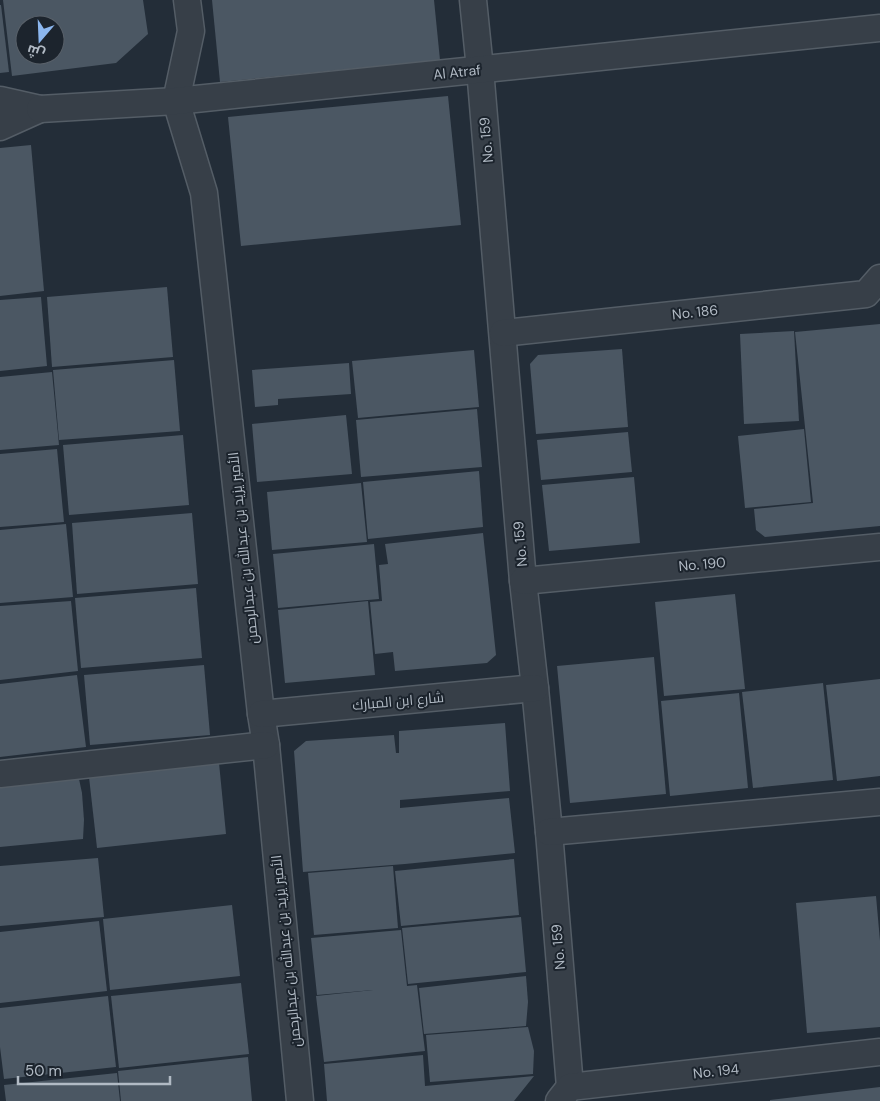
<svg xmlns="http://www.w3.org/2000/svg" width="880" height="1101" viewBox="0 0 880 1101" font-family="'DM Sans',Cairo,sans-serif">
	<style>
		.building { fill: #4b5763; fill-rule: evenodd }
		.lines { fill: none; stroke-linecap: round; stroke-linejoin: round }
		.minor-casing { stroke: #545d66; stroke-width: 29 }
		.minor { stroke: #373f48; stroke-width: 26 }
		.labels { text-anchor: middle; stroke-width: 4; stroke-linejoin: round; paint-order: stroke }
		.street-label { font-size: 14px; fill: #b1bac4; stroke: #1c242d }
	</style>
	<rect width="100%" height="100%" fill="#232d38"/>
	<g class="building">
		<path d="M3 0H143L148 34 116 63 12 76ZM25 25H55V55H25Z"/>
		<path d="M212 0H434L440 60 220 82Z"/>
		<path d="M0 5H1L9 72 0 73Z"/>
		<path d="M448 96 461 225 241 246 228 117Z"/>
		<path d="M31 145 44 291 0 296V148Z"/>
		<path d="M167 287 173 357 52 367 47 297Z"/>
		<path d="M41 297 47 366 0 371V300Z"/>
		<path d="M880 324V526L765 537 756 530 754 509 813 503 795 332Z"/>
		<path d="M794 331 799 421 744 424 740 334Z"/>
		<path d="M622 349 628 427 536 434 530 364 538 355Z"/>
		<path d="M474 350 479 407 358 418 352 361Z"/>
		<path d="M174 360 180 431 59 440 53 370Z"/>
		<path d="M349 363 351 394 278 399V405L255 407 252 370Z"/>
		<path d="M52 372 59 445 0 450V377Z"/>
		<path d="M477 409 482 467 361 477 356 420Z"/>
		<path d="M346 415 352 474 257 482 252 424Z"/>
		<path d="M804 429 811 502 745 508 738 436Z"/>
		<path d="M628 432 632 472 541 480 537 440Z"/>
		<path d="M183 435 189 505 69 515 63 445Z"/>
		<path d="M57 449 64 522 0 527V454Z"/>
		<path d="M479 471 483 527 368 539 363 482Z"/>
		<path d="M634 477 640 543 549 551 542 485Z"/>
		<path d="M361 483 367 542 272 550 267 492Z"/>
		<path d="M192 513 198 584 77 594 72 523Z"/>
		<path d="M66 524 73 597 0 603V530Z"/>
		<path d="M483 533 496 655 487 663 395 671 393 652 375 654 370 602 382 601 379 565 388 564 385 544Z"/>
		<path d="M374 544 379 599 278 608 273 554Z"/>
		<path d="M196 588 202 658 81 668 75 598Z"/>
		<path d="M735 594 745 689 664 696 655 602Z"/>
		<path d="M71 601 78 671 0 680V606Z"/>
		<path d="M368 601 375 675 285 683 278 610Z"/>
		<path d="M654 657 666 794 570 803 557 666Z"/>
		<path d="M204 665 210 735 90 745 84 675Z"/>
		<path d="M77 675 86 747 0 757V684Z"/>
		<path d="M880 679V776L837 781 826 685Z"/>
		<path d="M823 683 833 780 753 788 742 692Z"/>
		<path d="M739 693 748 788 670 796 661 701Z"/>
		<path d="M505 723 510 791 400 800V808L509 798 515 853 405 864 303 872 294 751 306 741 394 735 396 753H399V731Z"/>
		<path d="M219 763 226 834 97 848 89 777Z"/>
		<path d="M79 779 82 793 84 820 83 839 0 847V787Z"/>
		<path d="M98 858 104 917 0 926V866Z"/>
		<path d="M514 859 519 915 401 926 395 871Z"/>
		<path d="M393 866 398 928 314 935 308 873Z"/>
		<path d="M876 896 880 941V1027L807 1033 796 903Z"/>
		<path d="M232 905 240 976 110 990 103 919Z"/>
		<path d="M521 917 526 972 408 984 402 928Z"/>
		<path d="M99 921 107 991 0 1003V932Z"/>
		<path d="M401 930 407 986 417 985 425 1051 324 1062 316 996 373 990 317 995 311 938Z"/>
		<path d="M526 976 528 1002 526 1026 424 1034 419 988Z"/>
		<path d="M241 983 249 1054 119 1068 111 996Z"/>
		<path d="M108 996 116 1067 4 1079 0 1047V1008Z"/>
		<path d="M528 1027 534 1051 533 1074 430 1082 426 1035Z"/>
		<path d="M423 1055 425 1086 534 1076 514 1101H327L324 1064Z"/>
		<path d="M248 1057 252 1101H121L118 1071Z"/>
		<path d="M117 1073 120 1101H6L4 1085Z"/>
		<path d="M880 1087V1101H770V1100Z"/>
	</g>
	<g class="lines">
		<g class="minor-casing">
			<g id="minor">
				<path d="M187 0 191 31 176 101 204 193 261 714 266 745 300 1101"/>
				<path d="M473 0 480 69 523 581 535 688 549 832 570 1087"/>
				<path d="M0 100 40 109 0 127"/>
				<path d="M40 109 176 101 880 28"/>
				<path d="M503 333 866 294 880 278"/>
				<path d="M523 581 880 547"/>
				<path d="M261 714 535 688"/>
				<path d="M0 774 266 745"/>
				<path d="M549 832 880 802"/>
				<path d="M559 1101 570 1087 880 1052"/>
			</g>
		</g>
		<use href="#minor" class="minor"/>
	</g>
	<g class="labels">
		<g class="street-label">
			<text transform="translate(457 72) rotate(-6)" y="5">Al Atraf</text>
			<text transform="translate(486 140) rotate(-95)" y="5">No. 159</text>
			<text transform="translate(695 312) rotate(-6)" y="5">No. 186</text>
			<text transform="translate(520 544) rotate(-95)" y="5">No. 159</text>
			<text transform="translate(243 548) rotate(-96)" y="5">الأمير يزيد بن عبدالله بن عبدالرحمن</text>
			<text transform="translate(702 564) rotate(-5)" y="5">No. 190</text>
			<text transform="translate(398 701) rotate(-5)" y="5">شارع ابن المبارك</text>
			<text transform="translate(558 947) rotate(-95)" y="5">No. 159</text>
			<text transform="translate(286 951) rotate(-96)" y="5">الأمير يزيد بن عبدالله بن عبدالرحمن</text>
			<text transform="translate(716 1071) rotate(-6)" y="5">No. 194</text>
		</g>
	</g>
	<g transform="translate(40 40) rotate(199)"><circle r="24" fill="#1c242d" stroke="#586069"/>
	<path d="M0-4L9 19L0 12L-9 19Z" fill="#8cb7ef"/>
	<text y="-8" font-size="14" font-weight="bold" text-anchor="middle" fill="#b1bac4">ش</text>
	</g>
	<path d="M18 1076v8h152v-8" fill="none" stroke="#b1bac4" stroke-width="2.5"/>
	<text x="25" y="1076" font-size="15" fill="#b1bac4" stroke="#1c242d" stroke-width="4" paint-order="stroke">50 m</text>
</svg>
